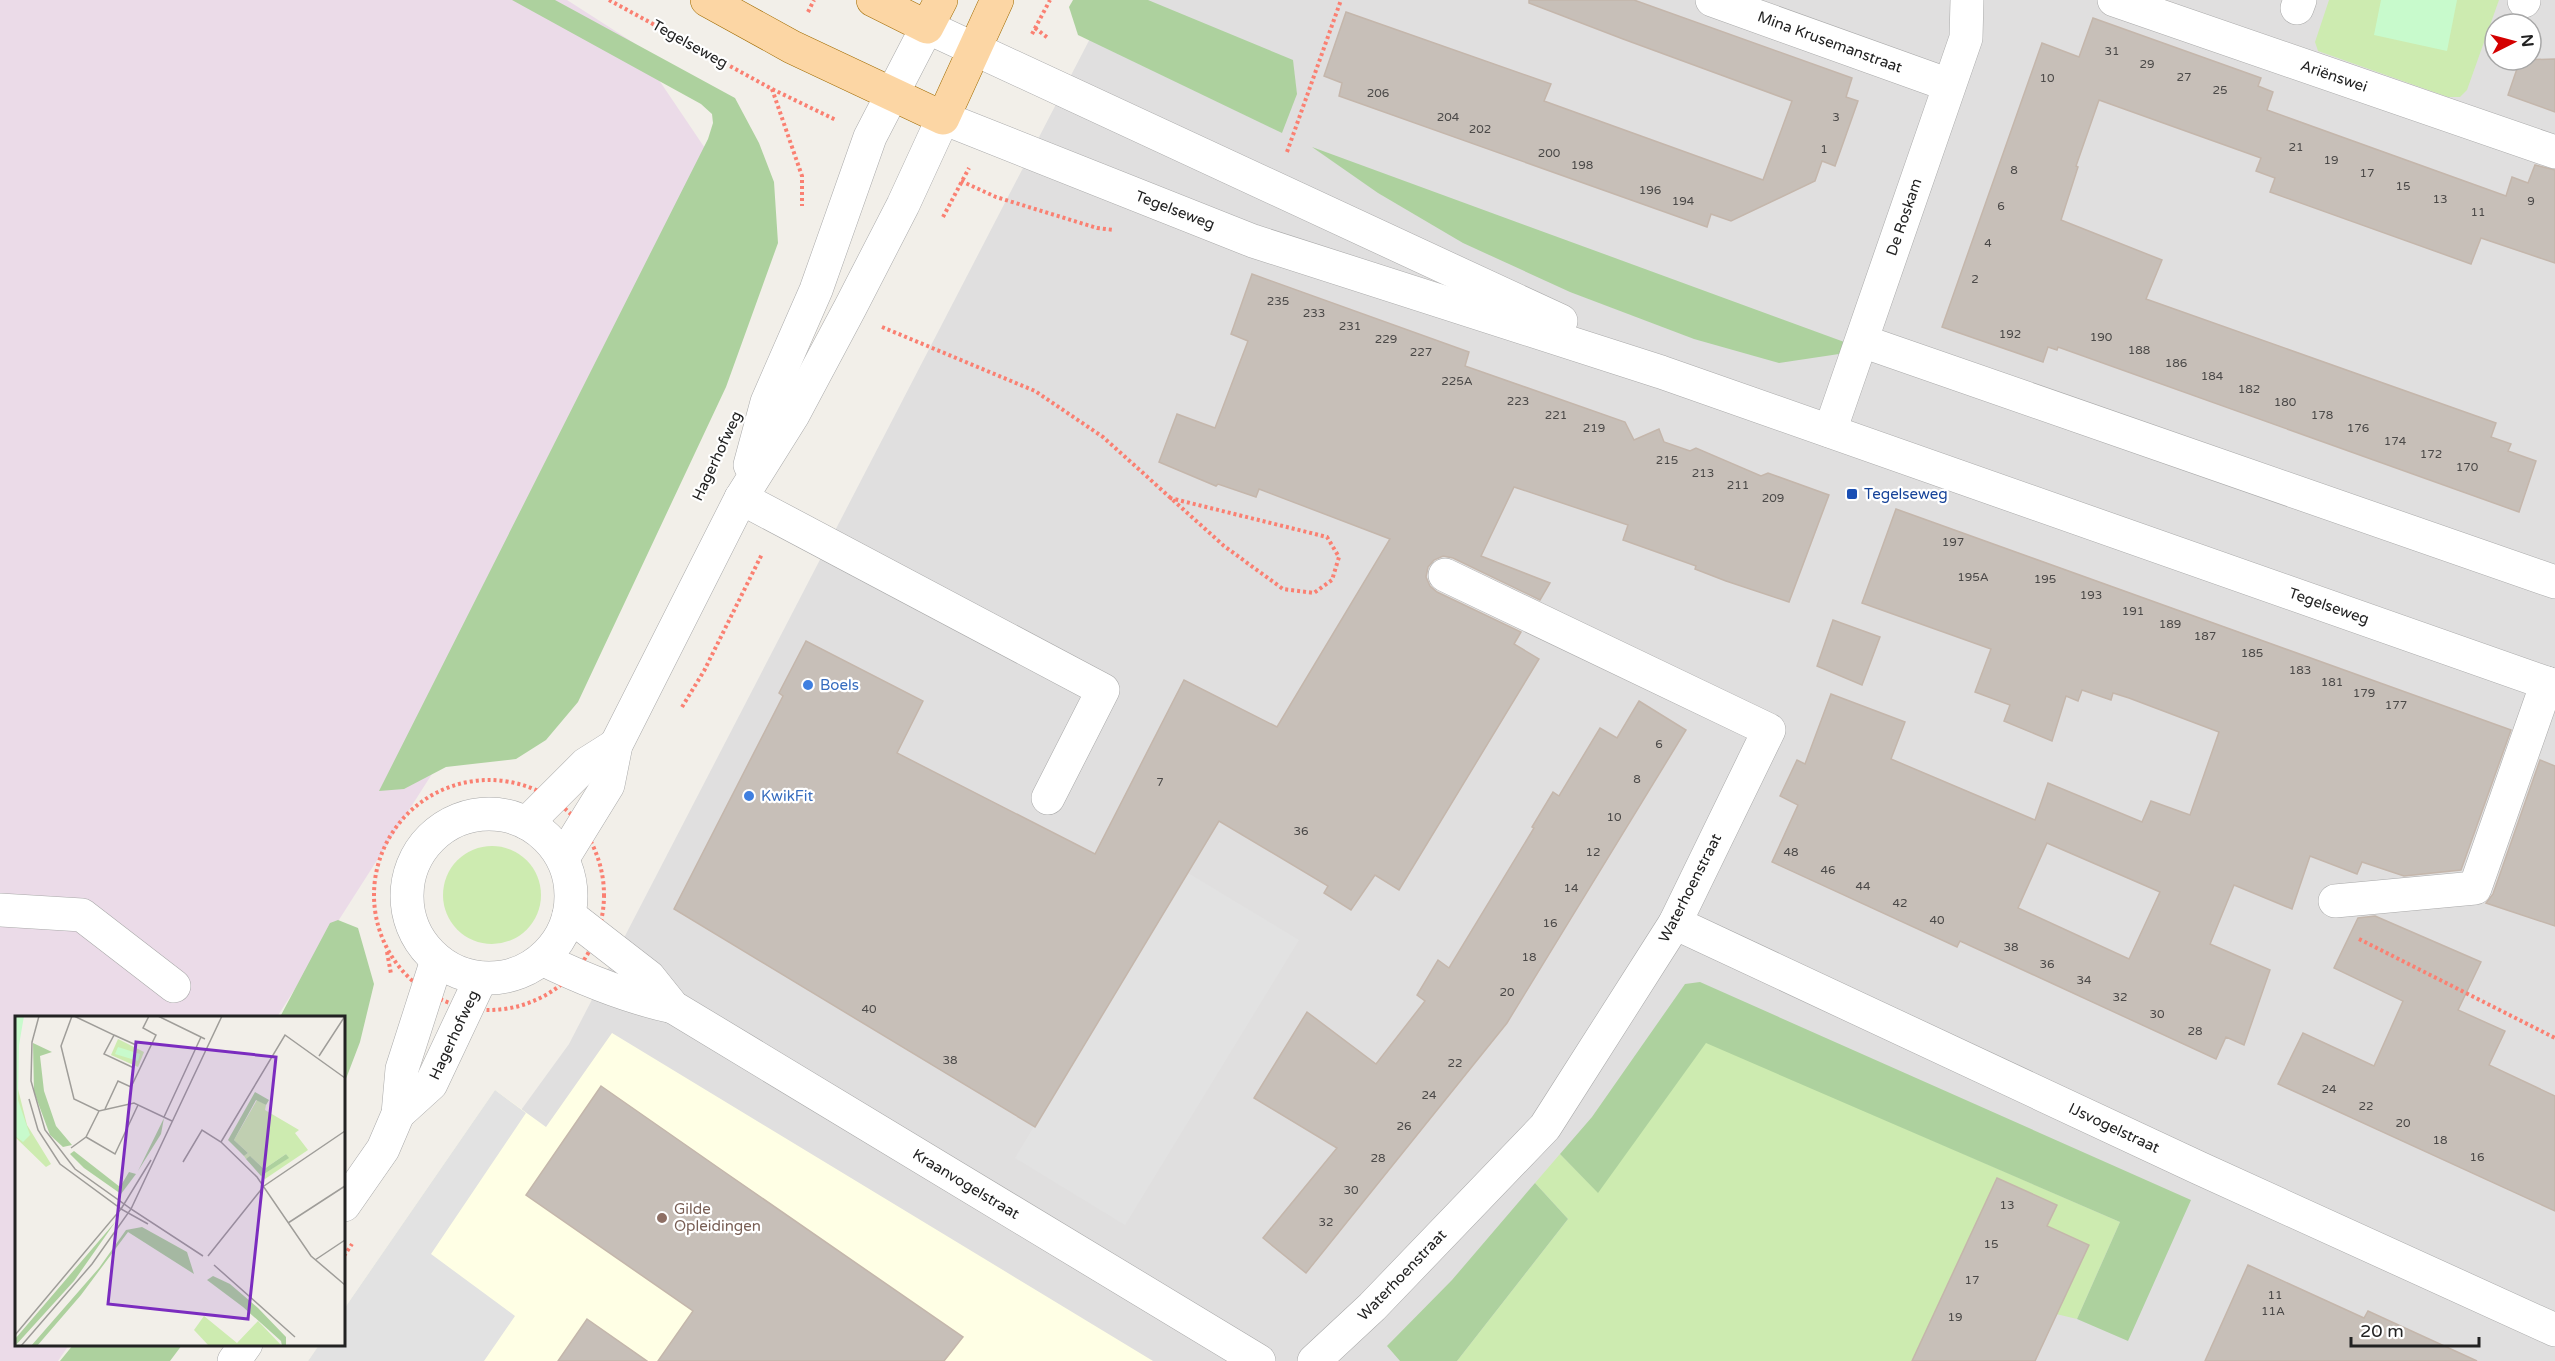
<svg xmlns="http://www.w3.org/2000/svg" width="2555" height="1361" viewBox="0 0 2555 1361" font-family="'Varela Round',sans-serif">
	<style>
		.residential { fill: #e0dfdf; fill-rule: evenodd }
		.industrial { fill: #ebdbe8 }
		.education { fill: #ffffe5 }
		.grass { fill: #cdebb0 }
		.forest { fill: #add19e }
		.park { fill: #c8facc }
		.parking { fill: #e2e2e2 }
		.building { fill: #c7bfb8; stroke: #c4b6ab; stroke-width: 1.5; fill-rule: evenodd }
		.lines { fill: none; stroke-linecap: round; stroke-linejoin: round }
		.minor-casing { stroke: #a9a9a9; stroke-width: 34 }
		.major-casing { stroke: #a06b00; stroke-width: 34 }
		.path { stroke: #fa8072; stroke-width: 4; stroke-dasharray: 3 3; stroke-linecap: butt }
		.minor { stroke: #fff; stroke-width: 33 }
		.major { stroke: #fcd6a4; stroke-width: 33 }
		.transit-dot { fill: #1a4fb4; stroke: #fff; stroke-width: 2 }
		.shop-dot { fill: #3f7fe0; stroke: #fff; stroke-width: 2 }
		.education-dot { fill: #8d6e63; stroke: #fff; stroke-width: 2 }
		.labels { text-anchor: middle; stroke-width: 4.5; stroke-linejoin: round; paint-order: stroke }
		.number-label { font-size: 12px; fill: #4b4948 }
		.street-label { font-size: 15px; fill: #222; stroke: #fff }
		.transit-label { font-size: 15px; fill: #164399; stroke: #fff; text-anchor: start }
		.shop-label { font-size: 15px; fill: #366cbe; stroke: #fff; text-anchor: start }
		.education-label { font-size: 15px; fill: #785e54; stroke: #fff; text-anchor: start }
		.inset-road { fill: none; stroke: #9f9d99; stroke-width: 1.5 }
		.view { fill: #7b2cbf; fill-opacity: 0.15; stroke: #7b2cbf; stroke-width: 3 }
		.inset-edge { fill: none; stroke: #222; stroke-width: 3 }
	</style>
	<rect width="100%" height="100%" fill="#f2efe9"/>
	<path class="residential" d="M1110 0H2555V1361H339L569 1044ZM2495 24H2531V60H2495Z"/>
	<path class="industrial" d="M0 0H567L634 43 719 169 733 302 277 1017 16 1018V1344L69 1345 58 1361H0Z"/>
	<path class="education" d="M612 1033 1153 1361H308L319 1345 344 1344V1309L495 1090 546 1127Z"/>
	<g class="grass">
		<path d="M2329 0H2499L2467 90 2460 97H2448L2318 51 2315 42Z"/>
		<circle cx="492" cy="895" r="49"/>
		<path d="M1706 1042 2120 1222 2077 1319 2035 1309 2011 1361H1457L1568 1219 1535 1183 1560 1154 1598 1192Z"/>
	</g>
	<g class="forest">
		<path d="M512 0H555L735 98 759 143 774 182 778 243 726 387 578 702 546 740 516 759 446 767 404 789 379 791 708 139 713 123 712 114 701 104Z"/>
		<path d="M1073 0H1148L1293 60 1297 94 1282 133 1078 35 1069 7Z"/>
		<path d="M1312 147 1847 343 1839 354 1779 363 1694 339 1570 292 1463 243 1378 193Z"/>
		<path d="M338 920 358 928 374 984 360 1042 344 1084V1018L280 1017 330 923Z"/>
		<path d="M1700 982 2191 1200 2128 1341 2077 1319 2120 1222 1706 1043 1598 1193 1560 1154 1592 1117 1685 984Z"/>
		<path d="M1535 1183 1568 1219 1457 1361H1400L1387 1346 1452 1280Z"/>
		<path d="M73 1345V1344L182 1345 170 1361H60Z"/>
	</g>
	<path class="park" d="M2381 0H2457L2447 51 2374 35Z"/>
	<g class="parking">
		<path d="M1188 873 1299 940 1125 1225 1015 1158Z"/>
		<path d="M495 1090 526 1113 431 1254 515 1316 484 1361H308L319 1345 344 1344V1309Z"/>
	</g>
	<g class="building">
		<path d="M1529 0H1634L1852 78 1846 97 1858 101 1835 166 1822 161 1815 181 1731 221 1711 214 1707 227 1339 96 1342 83 1324 76 1346 12 1551 84 1544 101 1763 180 1792 101 1623 39 1529 3Z"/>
		<path d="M2093 18 2261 78 2258 86 2273 92 2267 110 2506 196 2512 177 2528 183 2535 165 2555 170V263L2481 238 2471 264 2270 192 2275 178 2256 171 2261 158 2099 100 2076 166 2078 167 2061 220 2162 260 2146 299 2496 423 2491 437 2511 444 2508 451 2536 461 2519 512 2058 347 2057 350 2048 347 2043 362 1942 327 2042 43 2079 57Z"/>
		<path d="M2555 59V112L2508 95 2520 60Z"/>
		<path d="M1252 274 1469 352 1465 366 1625 422 1634 440 1659 429 1664 442 1690 451 1696 448 1761 476 1768 473 1829 495 1789 602 1726 581 1695 569 1696 566 1623 540 1628 525 1514 487 1481 556 1550 583 1540 600 1453 558 1443 556 1434 560 1428 567 1426 577 1430 586 1437 592 1521 632 1514 644 1539 659 1399 890 1375 875 1351 910 1324 893 1328 886 1219 821 1035 1127 674 909 783 696 779 693 806 641 923 701 897 753 1095 854 1184 680 1277 727 1390 539 1259 489 1256 497 1218 484 1216 486 1159 462 1177 414 1215 428 1248 341 1231 334Z"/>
		<path d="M1896 509 2511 730 2461 870 2404 876 2362 862 2357 874 2310 856 2292 909 2234 885 2210 944 2270 970 2244 1045 2226 1037 2216 1059 1960 941 1957 947 1772 862 1798 805 1780 796 1797 760 1805 764 1831 694 1905 722 1891 759 2035 820 2048 783 2142 822 2151 801 2190 815 2219 732 2129 698 2113 693 2111 700 2082 690 2078 701 2066 696 2052 741 2004 721 2010 705 1975 692 1991 649 1862 603ZM2047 843 2160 892 2129 959 2018 908Z"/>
		<path d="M1833 620 1880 637 1862 685 1817 666Z"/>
		<path d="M1639 701 1686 730 1507 1023 1306 1273 1263 1238 1337 1148 1254 1098 1307 1012 1376 1064 1425 1001 1417 995 1438 960 1449 968 1534 828 1532 827 1553 792 1559 796 1600 728 1617 738Z"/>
		<path d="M2540 760 2555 766V926L2486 903 2493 894Z"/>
		<path d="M2375 916 2481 962 2458 1010 2505 1031 2489 1065 2555 1096V1211L2278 1084 2303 1033 2374 1066 2403 1001 2334 968 2358 918Z"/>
		<path d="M601 1086 723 1171 963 1337 944 1361H658L693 1311 526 1195Z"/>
		<path d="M1997 1178 2057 1205 2047 1226 2089 1245 2055 1318 2035 1361H1912Z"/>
		<path d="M2248 1265 2364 1318 2368 1311 2477 1361H2205Z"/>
		<path d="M587 1319 647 1361H558Z"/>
	</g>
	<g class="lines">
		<g class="minor-casing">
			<g id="minor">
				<path d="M1712 0 1949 85"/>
				<path d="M2114 0 2555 152"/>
				<path d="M2524 1V0"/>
				<path d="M2297 8 2300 0"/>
				<path d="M1862 341 2555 582"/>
				<path d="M1830 431 1966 38 1967 0"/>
				<path d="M750 465 767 402 816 290 870 137 927 27 1561 321"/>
				<path d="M741 498 1103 690 1048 798"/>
				<circle cx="489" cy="896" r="82"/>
				<path d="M527 823 586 764 616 745"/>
				<path d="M563 858 608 785 616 745 741 498 793 415 850 308 903 205 943 118 1253 241 1661 372 2555 686"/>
				<path d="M2335 901 2475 888 2547 683"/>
				<path d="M0 910 82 915 174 986"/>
				<path d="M569 915 649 977 673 1007 1259 1361"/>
				<path d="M1675 923 2199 1168 2555 1330"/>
				<path d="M542 959C585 980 627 997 673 1007"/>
				<path d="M398 1114 431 1084 481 978"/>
				<path d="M344 1205 383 1149 398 1114 402 1069 437 960"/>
				<path d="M234 1361 246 1344"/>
				<path d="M1314 1361 1372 1307 1545 1127 1675 923 1769 730 1445 575"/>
			</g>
		</g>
		<g class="major-casing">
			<g id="major">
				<path d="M707 0 792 47 943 118 997 0"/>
				<path d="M873 0 927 27 941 0"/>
			</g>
		</g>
		<g class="path">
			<path d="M609 0 772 89 836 120"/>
			<path d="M808 12 814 0"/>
			<path d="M1035 28 1048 38"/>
			<path d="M1032 34 1050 0"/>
			<path d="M772 89 802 176V206"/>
			<path d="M1287 152 1341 0"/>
			<path d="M961 181 996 197 1097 228 1114 230"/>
			<path d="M943 217 969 168"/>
			<path d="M882 327 1035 391 1103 437 1224 546 1283 589 1314 593 1332 580 1339 557 1327 537 1170 498"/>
			<path d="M682 707 704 671 762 554"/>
			<circle cx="489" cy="895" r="115"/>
			<path d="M2359 939 2555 1038"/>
			<path d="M387 952 391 974"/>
			<path d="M344 1256 352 1244"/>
		</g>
		<use href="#minor" class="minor"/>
		<use href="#major" class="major"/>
	</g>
	<rect class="transit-dot" x="1846" y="488" width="12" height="12" rx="3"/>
	<g class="shop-dot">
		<circle cx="808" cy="685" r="6"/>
		<circle cx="749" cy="796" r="6"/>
	</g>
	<circle class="education-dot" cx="662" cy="1218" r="6"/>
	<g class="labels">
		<g class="number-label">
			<text x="2112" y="55">31</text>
			<text x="2147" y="68">29</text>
			<text x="2184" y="81">27</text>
			<text x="2047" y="82">10</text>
			<text x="2220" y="94">25</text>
			<text x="1378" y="97">206</text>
			<text x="1448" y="121">204</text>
			<text x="1836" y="121">3</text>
			<text x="1480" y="133">202</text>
			<text x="2296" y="151">21</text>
			<text x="1824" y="153">1</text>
			<text x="1549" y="157">200</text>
			<text x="2331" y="164">19</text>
			<text x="1582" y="169">198</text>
			<text x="2014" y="174">8</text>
			<text x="2367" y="177">17</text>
			<text x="2403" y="190">15</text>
			<text x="1650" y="194">196</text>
			<text x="2440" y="203">13</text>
			<text x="1683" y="205">194</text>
			<text x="2531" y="205">9</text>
			<text x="2001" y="210">6</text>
			<text x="2478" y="216">11</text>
			<text x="1988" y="247">4</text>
			<text x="1975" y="283">2</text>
			<text x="1278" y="305">235</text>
			<text x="1314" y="317">233</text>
			<text x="1350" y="330">231</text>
			<text x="2010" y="338">192</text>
			<text x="2101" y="341">190</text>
			<text x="1386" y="343">229</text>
			<text x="2139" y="354">188</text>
			<text x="1421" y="356">227</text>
			<text x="2176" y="367">186</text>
			<text x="2212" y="380">184</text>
			<text x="1457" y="385">225A</text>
			<text x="2249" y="393">182</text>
			<text x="1518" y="405">223</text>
			<text x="2285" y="406">180</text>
			<text x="1556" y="419">221</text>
			<text x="2322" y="419">178</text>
			<text x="1594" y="432">219</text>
			<text x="2358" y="432">176</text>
			<text x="2395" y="445">174</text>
			<text x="2431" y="458">172</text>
			<text x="1667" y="464">215</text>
			<text x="2467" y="471">170</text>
			<text x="1703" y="477">213</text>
			<text x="1738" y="489">211</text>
			<text x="1773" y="502">209</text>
			<text x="1953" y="546">197</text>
			<text x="1973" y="581">195A</text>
			<text x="2045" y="583">195</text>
			<text x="2091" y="599">193</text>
			<text x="2133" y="615">191</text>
			<text x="2170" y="628">189</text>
			<text x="2205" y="640">187</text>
			<text x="2252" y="657">185</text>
			<text x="2300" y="674">183</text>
			<text x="2332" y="686">181</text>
			<text x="2364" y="697">179</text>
			<text x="2396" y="709">177</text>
			<text x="1659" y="748">6</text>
			<text x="1637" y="783">8</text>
			<text x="1160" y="786">7</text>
			<text x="1614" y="821">10</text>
			<text x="1301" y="835">36</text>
			<text x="1593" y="856">12</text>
			<text x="1791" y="856">48</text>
			<text x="1828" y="874">46</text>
			<text x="1863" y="890">44</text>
			<text x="1571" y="892">14</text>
			<text x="1900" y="907">42</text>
			<text x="1937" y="924">40</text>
			<text x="1550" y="927">16</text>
			<text x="2011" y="951">38</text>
			<text x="1529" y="961">18</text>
			<text x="2047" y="968">36</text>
			<text x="2084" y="984">34</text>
			<text x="1507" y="996">20</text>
			<text x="2120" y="1001">32</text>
			<text x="869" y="1013">40</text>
			<text x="2157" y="1018">30</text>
			<text x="2195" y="1035">28</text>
			<text x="950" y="1064">38</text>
			<text x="1455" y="1067">22</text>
			<text x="2329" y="1093">24</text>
			<text x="1429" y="1099">24</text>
			<text x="2366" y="1110">22</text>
			<text x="2403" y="1127">20</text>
			<text x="1404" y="1130">26</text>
			<text x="2440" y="1144">18</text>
			<text x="2477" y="1161">16</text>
			<text x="1378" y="1162">28</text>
			<text x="1351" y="1194">30</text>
			<text x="2007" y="1209">13</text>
			<text x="1326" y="1226">32</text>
			<text x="1991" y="1248">15</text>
			<text x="1972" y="1284">17</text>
			<text x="2275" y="1299">11</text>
			<text x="2273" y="1315">11A</text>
			<text x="1955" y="1321">19</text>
		</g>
		<g class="street-label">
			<text transform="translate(1830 42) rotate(20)" y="5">Mina Krusemanstraat</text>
			<text transform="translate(690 44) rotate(29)" y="5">Tegelseweg</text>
			<text transform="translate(2334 76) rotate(19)" y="5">Ariënswei</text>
			<text transform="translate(1175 210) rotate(21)" y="5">Tegelseweg</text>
			<text transform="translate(1904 217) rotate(-71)" y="5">De Roskam</text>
			<text transform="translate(717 456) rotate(-65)" y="5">Hagerhofweg</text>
			<text transform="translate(2329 606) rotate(19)" y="5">Tegelseweg</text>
			<text transform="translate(1690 888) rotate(-63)" y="5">Waterhoenstraat</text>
			<text transform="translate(454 1035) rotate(-65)" y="5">Hagerhofweg</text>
			<text transform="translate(2114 1128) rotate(25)" y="5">IJsvogelstraat</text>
			<text transform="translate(966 1184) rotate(31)" y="5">Kraanvogelstraat</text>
			<text transform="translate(1402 1275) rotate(-46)" y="5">Waterhoenstraat</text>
		</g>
		<g class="transit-label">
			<text x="1864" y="499">Tegelseweg</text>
		</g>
		<g class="shop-label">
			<text x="820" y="690">Boels</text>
			<text x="761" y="801">KwikFit</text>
		</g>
		<g class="education-label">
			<text x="674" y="1214">Gilde<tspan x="674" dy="17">Opleidingen</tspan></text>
		</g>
	</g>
	<g transform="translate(15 1016)">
		<rect width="330" height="330" fill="#f2efe9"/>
		<path d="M103 23 129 36 123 51 96 39ZM0 61 12 109 36 148 31 151 0 121ZM242 84 251 89 250 94 284 114 280 117 293 134 250 163 246 160 273 142 271 138 249 153 236 141 231 143 229 140 233 137 219 124ZM189 300 222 327 243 305 267 330H194L179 314Z" fill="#cdebb0"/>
		<path d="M18 27 37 36 25 40 29 75 41 110 57 129 48 131 35 119 19 76ZM240 76 254 84 251 89 241 84 219 124 233 137 229 140 213 124ZM149 102 146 118 123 155ZM59 135 105 171 114 156 121 158 106 178 69 152 55 138ZM271 138 274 142 246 160 231 143 235 140 249 153ZM101 205 59 265 0 330V323ZM127 211 172 236 179 258 113 216 66 279 22 330H16L84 252 111 214ZM198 260 215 268 243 292 271 321V330H267L266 325 228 291 192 264Z" fill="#add19e"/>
		<path d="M0 0H9L4 29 3 84 15 119 8 126 0 120ZM103 31 125 38 123 45 100 38Z" fill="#c8facc"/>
		<path class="inset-road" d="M57 0 46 30 59 83 84 95 119 87 157 105M59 0 99 19 89 38 119 52M143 0 190 23M99 19 121 29M304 40 330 0M90 93 103 65 116 71 141 19 128 12 134 0M149 101 186 21M71 121 100 138 123 89M206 126 270 19 330 62M56 132 71 121 84 95M168 146 187 114 206 126 242 161 296 240 330 269M273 207 330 170M133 208 106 193 136 144M188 240 116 193 207 0M193 240 249 170 330 115M300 244 330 224M199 249 280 321M0 319 106 193 45 148 23 114 14 83M6 330 77 248 116 193 60 153 30 114 16 65 17 26 24 0"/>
		<path class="view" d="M121 26 261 41 233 303 93 288Z"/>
		<rect width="330" height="330" class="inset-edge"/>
	</g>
	<g transform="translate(2513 42) rotate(84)"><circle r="28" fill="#ffffff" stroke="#a7a7a7" stroke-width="1.5"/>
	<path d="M0-4.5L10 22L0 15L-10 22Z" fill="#d40000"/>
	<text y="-9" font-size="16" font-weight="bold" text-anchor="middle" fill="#222222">N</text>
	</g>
	<path d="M2351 1337v9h128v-9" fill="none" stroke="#222222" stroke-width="3"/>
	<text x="2360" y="1337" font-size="18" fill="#222222" stroke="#ffffff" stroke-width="4.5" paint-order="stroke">20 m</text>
</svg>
